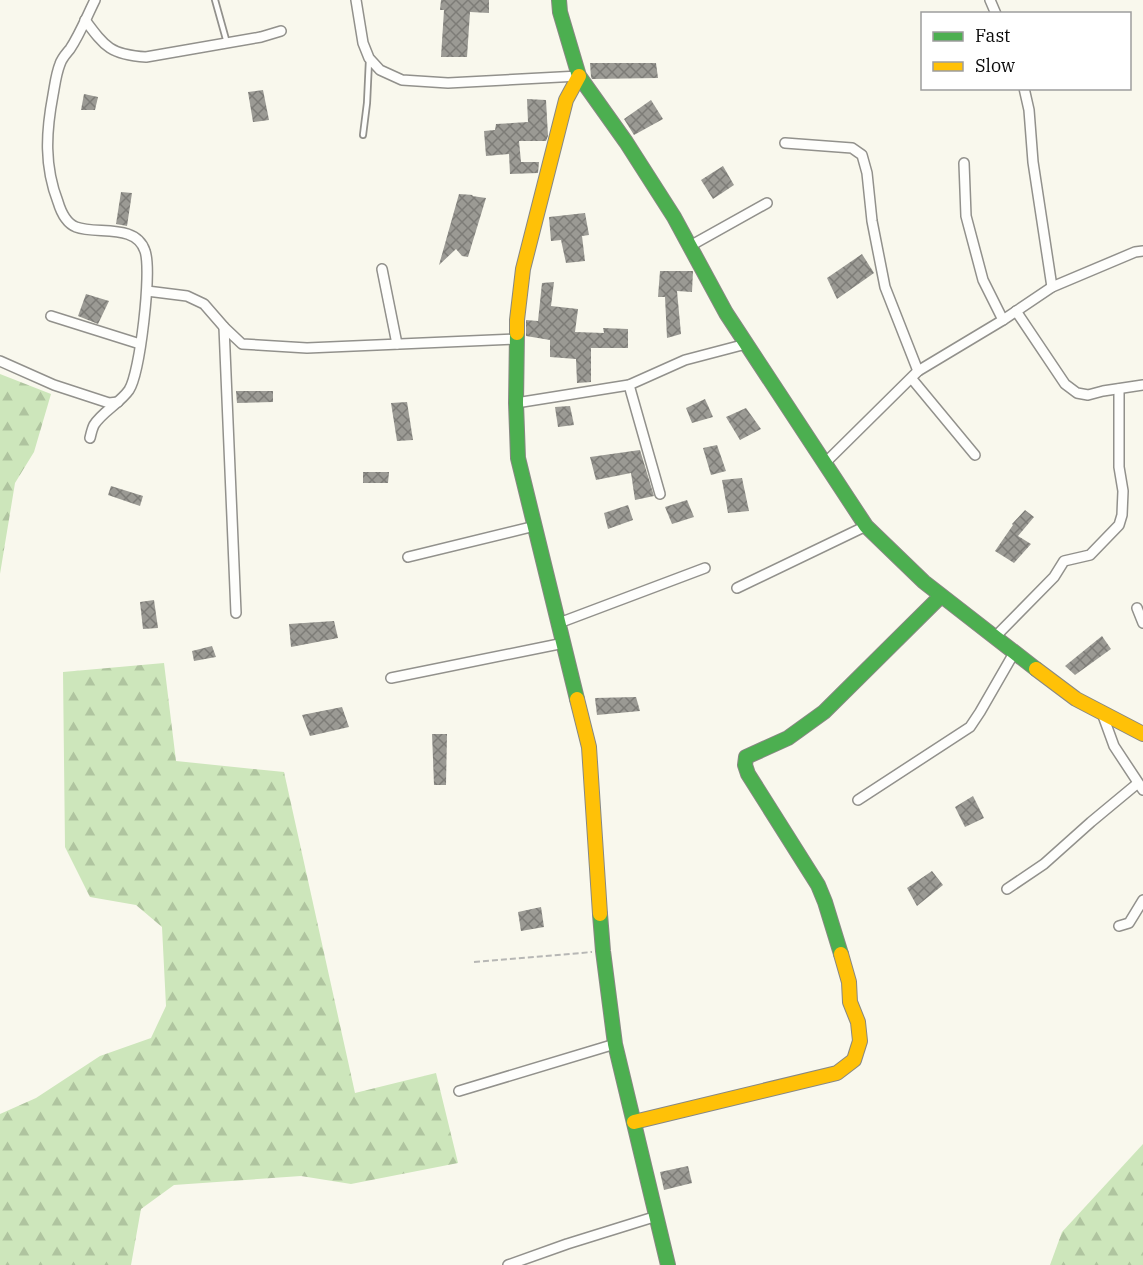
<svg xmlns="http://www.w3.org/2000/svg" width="1143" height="1265" viewBox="0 0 1143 1265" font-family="'IBM Plex Serif',serif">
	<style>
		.forest { fill: url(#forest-firs) }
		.building { fill: url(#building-cross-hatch) }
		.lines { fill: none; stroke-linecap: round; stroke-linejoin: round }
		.lane-casing { stroke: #92918c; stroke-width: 8 }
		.street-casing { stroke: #92918c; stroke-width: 12 }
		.fast-casing { stroke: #888883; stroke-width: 16 }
		.slow-casing { stroke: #888883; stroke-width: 16 }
		.path { stroke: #b7b7b5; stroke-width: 2; stroke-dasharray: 6 3; stroke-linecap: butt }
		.lane { stroke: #fefefc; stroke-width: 4.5 }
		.street { stroke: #fefefc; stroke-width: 9 }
		.fast { stroke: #4caf50; stroke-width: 14 }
		.slow { stroke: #ffc107; stroke-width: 14 }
	</style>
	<defs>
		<pattern id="forest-firs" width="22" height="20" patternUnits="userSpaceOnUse" patternTransform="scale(1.5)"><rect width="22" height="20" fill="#cde6bb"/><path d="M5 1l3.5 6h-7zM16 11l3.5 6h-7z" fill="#afc49f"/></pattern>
		<pattern id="building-cross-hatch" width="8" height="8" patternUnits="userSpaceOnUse" patternTransform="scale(1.5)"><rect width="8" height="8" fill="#9b9a94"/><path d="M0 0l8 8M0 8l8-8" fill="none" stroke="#7d7c77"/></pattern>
	</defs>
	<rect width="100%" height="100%" fill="#f9f8ed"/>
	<g class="forest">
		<path d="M0 374 51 394 34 452 15 483 0 574Z"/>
		<path d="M164 663 176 761 284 772 355 1093 436 1073 458 1163 351 1184 301 1176 174 1185 141 1209 131 1265H0V1114L36 1098 100 1056 151 1038 166 1006 162 927 136 905 90 897 65 847 63 672Z"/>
		<path d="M1143 1144V1265H1050L1062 1232Z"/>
	</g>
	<g class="building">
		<path d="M441 0H489V13L470 12 467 57H441L444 10H440Z"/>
		<path d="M590 63H656L658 78 592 79 591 77Z"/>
		<path d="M263 90 269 120 253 122 248 92Z"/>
		<path d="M84 94 98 97 95 110H81Z"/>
		<path d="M527 99 546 100 548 136 546 141H519L521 162H539L538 173 510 174 509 154 486 156 484 131 495 130 496 124 528 122Z"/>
		<path d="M651 100 663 119 634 135 624 119Z"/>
		<path d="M723 166 734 185 713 199 701 180Z"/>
		<path d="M121 192 132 193 127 226 116 224Z"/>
		<path d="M459 194 473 195 472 196 486 198 468 257 462 256 456 249 439 265Z"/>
		<path d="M585 213 589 235 582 236 585 261 566 263 561 240 551 241 549 217Z"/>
		<path d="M862 254 874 273 837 299 827 278Z"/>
		<path d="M660 271H693L692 292 677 291 681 334 667 338 665 297H658Z"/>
		<path d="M554 282 551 306 578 309 575 332 604 333 603 328 628 329V348H591V382L577 383 576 359 550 357V340L526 336V320L538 321 542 283Z"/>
		<path d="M86 294 109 301 98 324 78 316Z"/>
		<path d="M236 391H273V402L237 403Z"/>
		<path d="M705 399 713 417 692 423 686 408Z"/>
		<path d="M407 402 413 440 397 441 391 403Z"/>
		<path d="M570 406 574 425 558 427 555 407Z"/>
		<path d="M746 408 761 429 740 440 726 417Z"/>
		<path d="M717 445 726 471 711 475 703 448Z"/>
		<path d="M640 450 654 496 635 500 631 473 596 480 590 457Z"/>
		<path d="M363 472H389L388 483H363Z"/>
		<path d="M742 478 749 511 728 513 722 480Z"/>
		<path d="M111 486 143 496 140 506 108 495Z"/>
		<path d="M687 500 694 517 672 524 665 507Z"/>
		<path d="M628 505 633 520 608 529 604 513Z"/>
		<path d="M1025 510 1034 517 1018 536 1031 544 1014 563 995 551 1013 525 1012 524Z"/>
		<path d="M154 600 158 628 143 629 140 602Z"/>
		<path d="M334 621 338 638 291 647 289 624Z"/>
		<path d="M1102 636 1111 649 1075 675 1065 666Z"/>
		<path d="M212 646 216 657 194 661 192 651Z"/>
		<path d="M636 697 640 711 597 715 595 698Z"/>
		<path d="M342 707 349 727 310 736 302 715Z"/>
		<path d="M432 734H447L446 785H434Z"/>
		<path d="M973 796 984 818 965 827 955 807Z"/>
		<path d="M932 871 943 885 917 906 907 888Z"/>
		<path d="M541 907 544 927 521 931 518 912Z"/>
		<path d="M688 1166 692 1183 664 1190 660 1172Z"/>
	</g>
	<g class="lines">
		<g class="lane-casing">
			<g id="lane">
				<path d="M215 0 227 43"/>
				<path d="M363 135 367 103 369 60"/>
			</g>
		</g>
		<g class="street-casing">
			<g id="street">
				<path d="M356 0 363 43 369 58 380 70 402 80 448 83 579 76"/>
				<path d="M990 0 996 14"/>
				<path d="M85 20C105 47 111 55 146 57L261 37 281 31"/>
				<path d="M1024 88 1029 110 1033 162 1052 287"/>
				<path d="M785 143 852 148 862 155 867 173 872 221 885 287 918 371"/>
				<path d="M964 163 966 216 983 280 1003 320"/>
				<path d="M690 246 767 203"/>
				<path d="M382 269 397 344"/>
				<path d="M147 291 187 296 204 304 224 327 242 344 307 348 517 339"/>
				<path d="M1016 311 1065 384 1077 393 1088 395 1103 391 1143 385"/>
				<path d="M51 316 140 344"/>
				<path d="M224 327 236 613"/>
				<path d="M0 361 54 385 109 403 118 402"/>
				<path d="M912 379 975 455"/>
				<path d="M629 385 660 494"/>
				<path d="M516 403 629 385 685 360 746 344"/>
				<path d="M90 438C91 434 92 429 94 425 102 412 120 403 129 390 140 373 152 271 145 251 136 223 97 235 76 227 66 223 61 212 58 202 44 166 46 132 53 95 55 84 56 74 60 64 62 58 66 54 70 49 80 34 87 16 95 0"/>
				<path d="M825 463 918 371 1003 320 1052 287 1135 252 1143 251"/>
				<path d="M408 557 535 526"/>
				<path d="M737 588 866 526"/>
				<path d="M1137 608 1143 623"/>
				<path d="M559 623 705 568"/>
				<path d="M994 638 1054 577 1064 561 1090 555 1119 525 1122 515 1123 491 1119 467V389"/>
				<path d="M391 678 564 643"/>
				<path d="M1102 713 1114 746 1143 790"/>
				<path d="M858 800 970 727 980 712 1014 653"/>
				<path d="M1007 889 1044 864 1091 822 1138 783"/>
				<path d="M1119 926 1129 923 1143 900"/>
				<path d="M459 1091 615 1044"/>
				<path d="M508 1265 567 1244 657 1216"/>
			</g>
		</g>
		<g class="fast-casing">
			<g id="fast">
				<path d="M559 0 560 12 579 76 626 142 674 217 726 313 866 526 924 582 1036 669"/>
				<path d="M517 333 516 403 518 458 577 699"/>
				<path d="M600 914 603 951 615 1044 668 1265"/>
				<path d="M841 954 825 902 818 885 748 774 745 765 746 757 788 738 824 712 941 596"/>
			</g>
		</g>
		<g class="slow-casing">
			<g id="slow">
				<path d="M517 333V320L523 269 566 100 579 76"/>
				<path d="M1036 669 1076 699 1143 734"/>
				<path d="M577 699 589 747 600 914"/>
				<path d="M634 1122 837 1073 854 1060 860 1041 858 1022 850 1002 849 982 841 954"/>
			</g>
		</g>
		<path class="path" d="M474 962 592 952"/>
		<use href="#lane" class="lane"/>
		<use href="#street" class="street"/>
		<use href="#fast" class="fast"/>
		<use href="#slow" class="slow"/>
	</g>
	<rect x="921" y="12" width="210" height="78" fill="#ffffff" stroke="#9d9d9d" stroke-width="1.5"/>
	<rect x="933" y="32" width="30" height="9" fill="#4caf50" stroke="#9d9d9d" stroke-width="1.5"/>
	<text x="975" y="42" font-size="18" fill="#0a0a0a">Fast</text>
	<rect x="933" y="62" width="30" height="9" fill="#ffc107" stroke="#9d9d9d" stroke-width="1.5"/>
	<text x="975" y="72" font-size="18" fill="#0a0a0a">Slow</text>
</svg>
